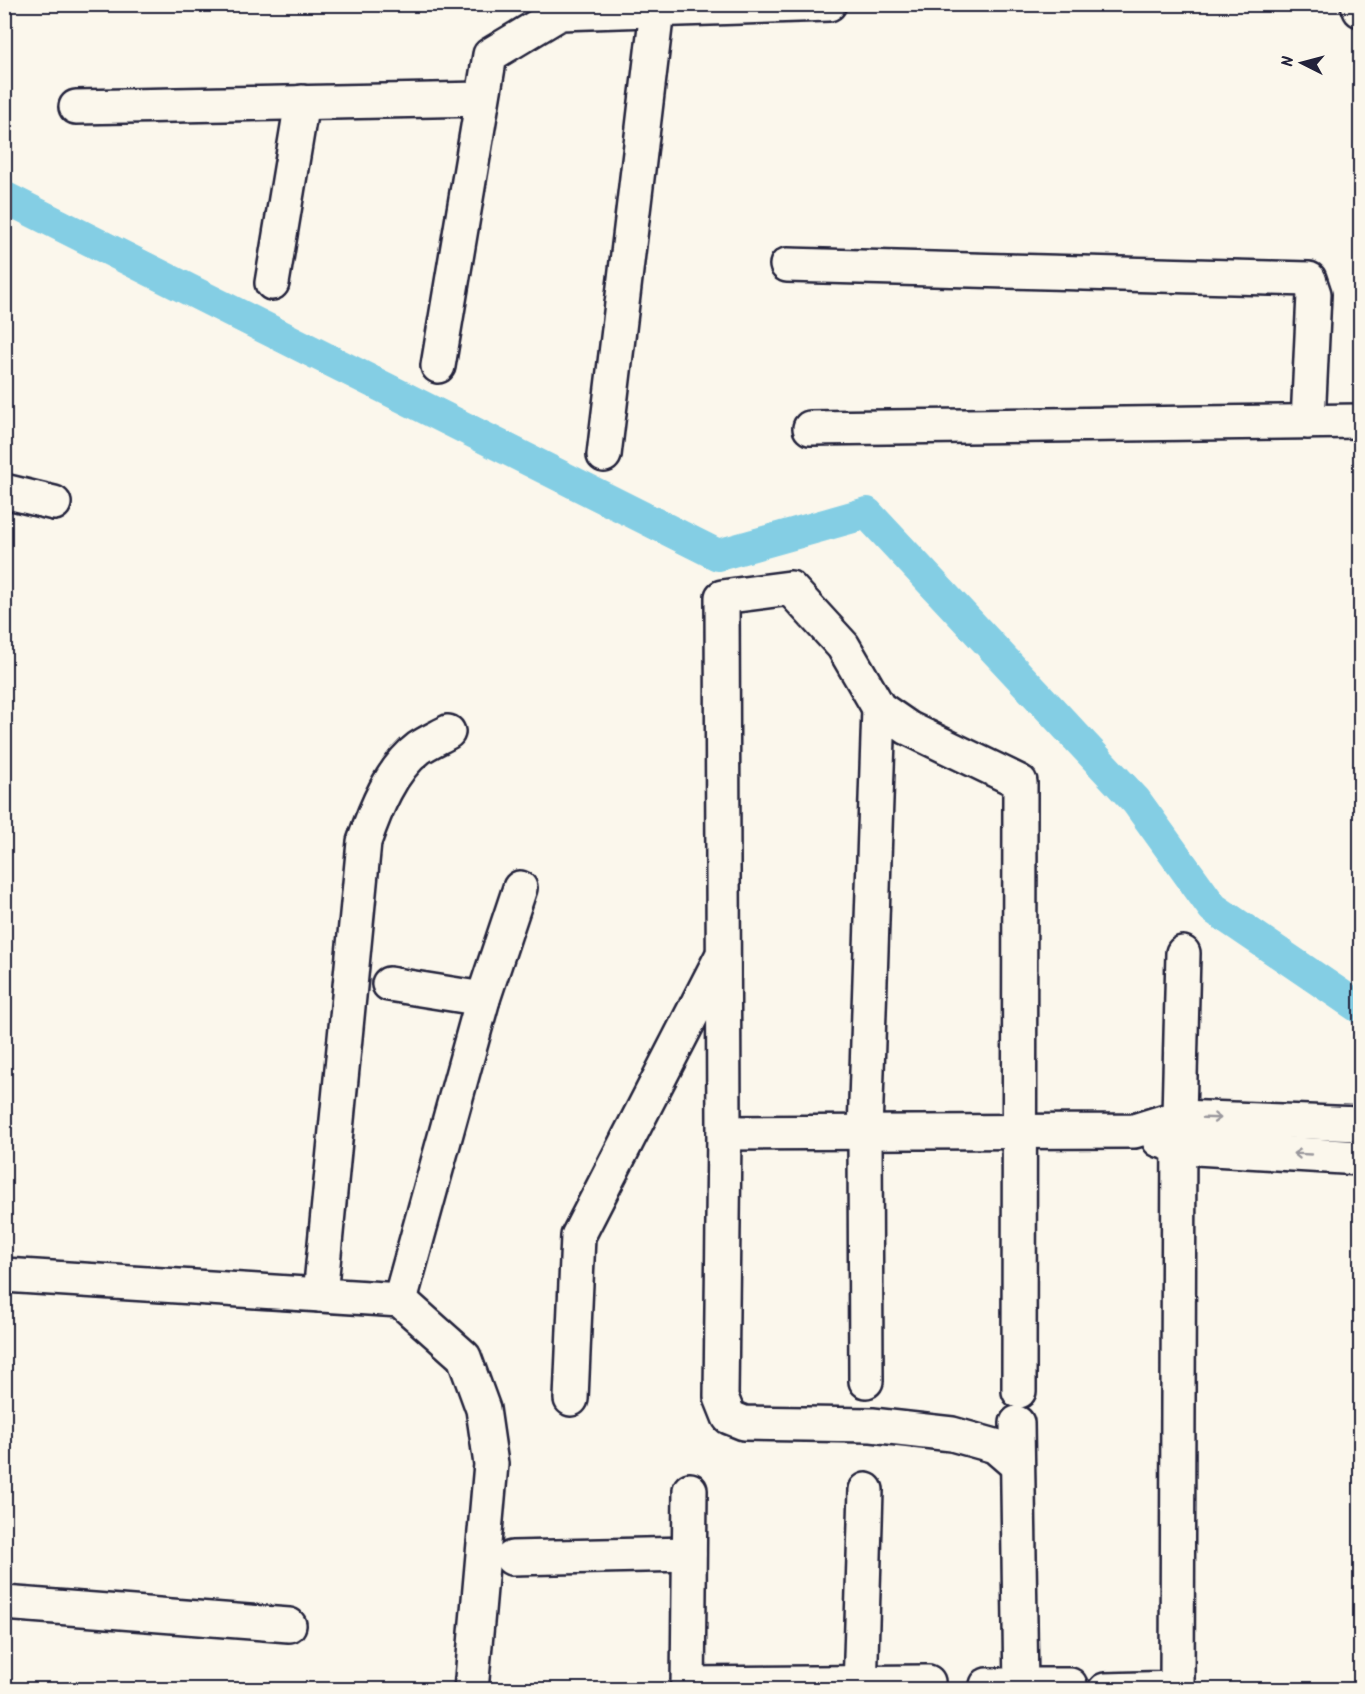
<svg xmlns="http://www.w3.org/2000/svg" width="1365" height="1694" viewBox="0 0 1365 1694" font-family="Kalam,sans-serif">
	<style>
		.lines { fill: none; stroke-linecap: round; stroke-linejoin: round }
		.canal { stroke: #84cee4; stroke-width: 32 }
		.minor-casing { stroke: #22223b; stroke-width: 38 }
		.minor { stroke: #fbf7ec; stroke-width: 33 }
		.oneway { stroke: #99979c }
	</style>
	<rect width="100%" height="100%" fill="#fbf7ec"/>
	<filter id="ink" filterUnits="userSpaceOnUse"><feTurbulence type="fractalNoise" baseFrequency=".0167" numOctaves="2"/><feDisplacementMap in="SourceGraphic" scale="12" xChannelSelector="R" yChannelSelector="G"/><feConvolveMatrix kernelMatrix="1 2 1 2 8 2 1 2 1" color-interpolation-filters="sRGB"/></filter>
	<g filter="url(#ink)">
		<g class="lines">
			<path class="canal" d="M4 197 718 555 867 513 1136 801 1213 908 1360 1008"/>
			<g class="minor-casing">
				<g id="minor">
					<path d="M1358 4 1360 10"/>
					<path d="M76 107 482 99"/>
					<path d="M787 265 1309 279 1314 294 1308 422"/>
					<path d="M272 283 302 102"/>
					<path d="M438 366 490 55 560 13 829 4"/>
					<path d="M810 428 1360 421"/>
					<path d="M604 455 657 10"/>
					<path d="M4 491 54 503"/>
					<path d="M389 984 483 999"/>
					<path d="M724 1133 1134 1131 1179 1117 1360 1124"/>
					<path d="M1159 1140 1179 1147 1360 1158"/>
					<path d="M4 1275 400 1300 464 1357 483 1409 491 1464 471 1690"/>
					<path d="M320 1295 364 842C375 810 391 769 419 748 428 742 439 737 448 732"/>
					<path d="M400 1300 483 999 520 888"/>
					<path d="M866 1381 865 1132 879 708"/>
					<path d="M571 1399 578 1236 721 958"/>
					<path d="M1017 1423 1021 1690"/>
					<path d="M1017 1465 995 1446 952 1434 872 1425 744 1423 729 1417 721 1397 724 1133 722 597 790 588 843 646 879 708 908 728 1020 782 1019 1391"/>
					<path d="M512 1558 689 1554"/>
					<path d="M4 1603 289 1625"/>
					<path d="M688 1684 928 1682"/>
					<path d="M987 1685H1070"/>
					<path d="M688 1690 690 1490"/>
					<path d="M860 1690 866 1490"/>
					<path d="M1105 1690 1177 1688 1179 1117 1183 953"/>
				</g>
			</g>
			<use href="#minor" class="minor"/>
		</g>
		<defs><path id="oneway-shaft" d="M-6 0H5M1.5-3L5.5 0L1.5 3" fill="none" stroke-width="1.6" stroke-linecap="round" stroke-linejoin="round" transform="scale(1.5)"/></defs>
		<g class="oneway">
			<use href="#oneway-shaft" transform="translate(1212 1118) rotate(2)"/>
			<use href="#oneway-shaft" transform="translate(1302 1154) rotate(-177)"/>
		</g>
	</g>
	<rect width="1365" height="1694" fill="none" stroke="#fbf7ec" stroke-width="24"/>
	<rect x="12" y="12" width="1341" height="1670" fill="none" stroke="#22223b" stroke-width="2" filter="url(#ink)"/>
	<g transform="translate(1302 63) rotate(276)" stroke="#fbf7ec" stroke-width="4.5" paint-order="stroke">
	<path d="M0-4.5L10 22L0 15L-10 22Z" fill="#22223b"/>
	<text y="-9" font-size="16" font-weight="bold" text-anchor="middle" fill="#22223b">N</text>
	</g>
</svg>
